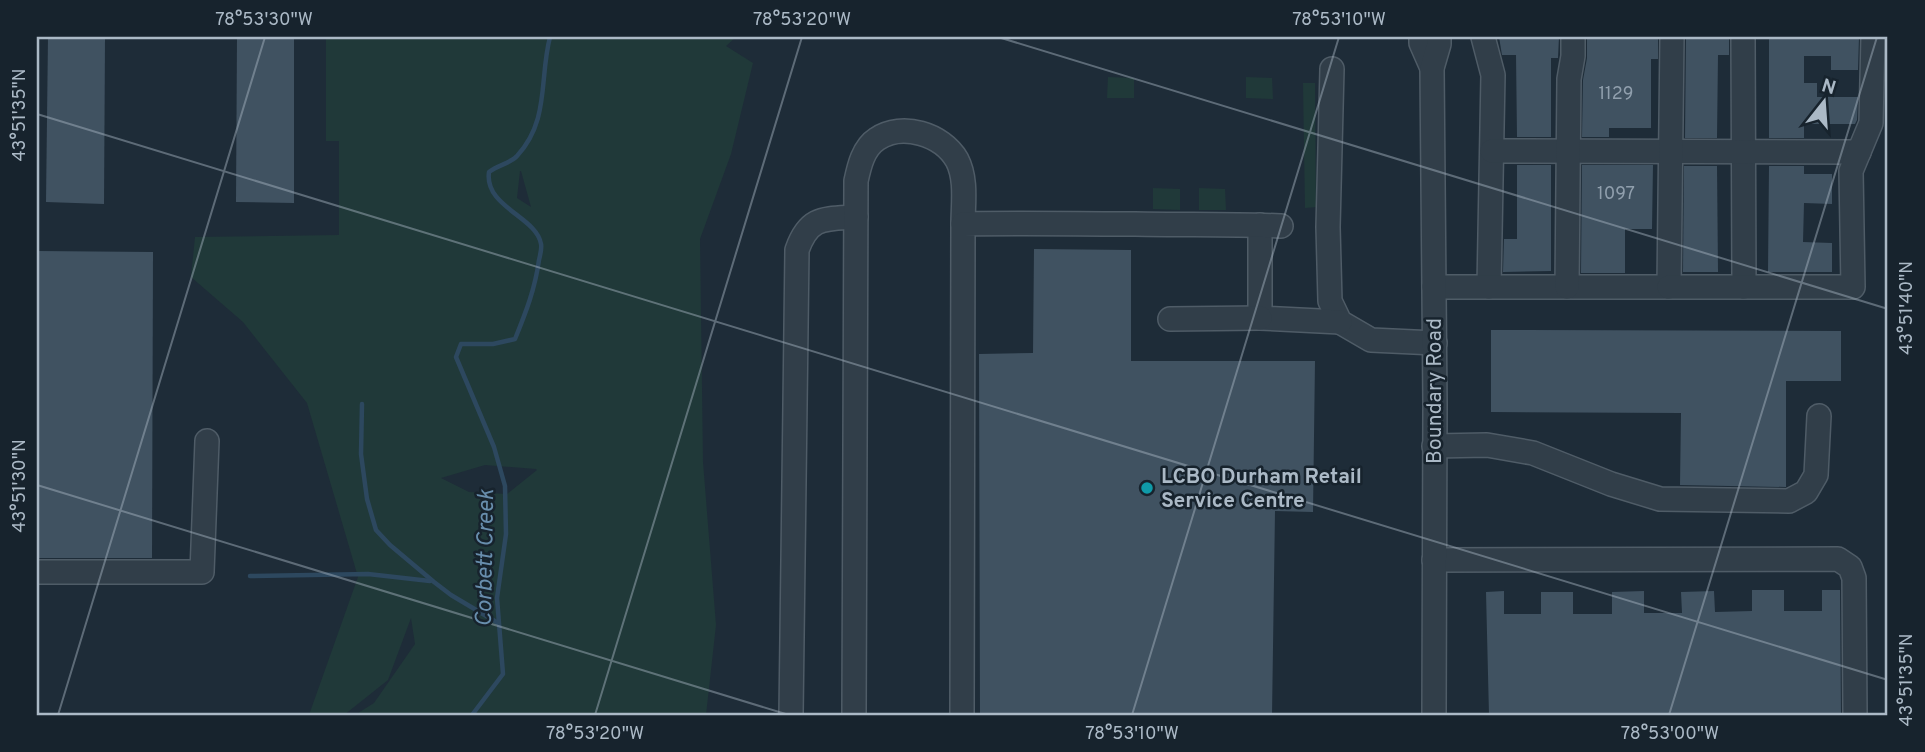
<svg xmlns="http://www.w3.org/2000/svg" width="1925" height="752" viewBox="0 0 1925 752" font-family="Overpass,sans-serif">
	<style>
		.green { fill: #203939; fill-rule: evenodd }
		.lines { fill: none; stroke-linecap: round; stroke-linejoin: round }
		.stream { stroke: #2d485f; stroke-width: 4.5 }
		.building { fill: #405261 }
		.minor-casing { stroke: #4f5c67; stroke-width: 26 }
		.minor { stroke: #313e49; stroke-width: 23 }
		.ticks { fill: none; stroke: #abb9c6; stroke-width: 2; stroke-opacity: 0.45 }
		.culture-dot { fill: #0f9aa8; stroke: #17232d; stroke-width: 2.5 }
		.labels { text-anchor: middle; stroke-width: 5; stroke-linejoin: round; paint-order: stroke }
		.number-label { font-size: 18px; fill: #909fad }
		.street-label { font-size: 21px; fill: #abb9c6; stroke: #17232d }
		.poi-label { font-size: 21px; font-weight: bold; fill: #abb9c6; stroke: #17232d; text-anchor: start }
		.water-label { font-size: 23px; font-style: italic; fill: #688ead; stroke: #17232d }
		.neatline { fill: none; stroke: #abb9c6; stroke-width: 2.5 }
		.ticks-label { font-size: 18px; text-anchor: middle; fill: #abb9c6 }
	</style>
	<rect width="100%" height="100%" fill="#1e2c38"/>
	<g class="green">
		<path d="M326 37H736L726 46 753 63 731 154 700 239 703 462 716 625 706 715H355L374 703 415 644 411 618 388 680 344 715H309L358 577 307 403 243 322 191 277 195 237 339 235V141H326ZM520 171H521L531 207 517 198ZM485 465 536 469 537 470 507 494 469 492 441 478Z"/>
		<path d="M1108 77 1134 78V98H1107Z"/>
		<path d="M1246 77 1272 78 1273 99 1246 98Z"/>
		<path d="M1303 83H1315L1316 207 1305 208Z"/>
		<path d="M1153 188 1180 189V210L1153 209Z"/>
		<path d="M1199 188 1225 189 1226 210H1199Z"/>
	</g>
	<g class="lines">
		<g class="stream">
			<path d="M362 404 361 454 367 499 376 530 390 545 434 582 451 595 498 623"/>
			<path d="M250 576 368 574 430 581"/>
			<path d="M472 715 503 674 497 598 506 534 505 486 494 447 456 357 461 344H493L515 339C526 312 535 289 539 260 540 256 542 248 541 244 537 217 484 207 489 172 498 165 511 163 517 156 550 120 539 79 550 37"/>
		</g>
	</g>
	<g class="building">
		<path d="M48 37H105L104 204 46 202Z"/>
		<path d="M237 37H294V203L236 202Z"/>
		<path d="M1499 37H1559L1558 58H1551V137H1517L1516 55H1502Z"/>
		<path d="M1587 37H1658V59H1651V128H1609V137H1582L1583 80 1587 58Z"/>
		<path d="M1686 37H1729V55H1718L1717 138H1685Z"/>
		<path d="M1769 37H1859L1858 70H1831V56H1804V83H1817V97H1858L1857 120 1855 124H1804V138H1769Z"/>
		<path d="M1517 165H1551V271L1503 272 1504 239H1517Z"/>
		<path d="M1582 165H1653L1652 229H1625V273H1581Z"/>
		<path d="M1684 166H1717L1718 272H1683Z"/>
		<path d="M1769 166H1804V174H1832V204L1804 203 1803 242 1832 243V272H1768Z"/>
		<path d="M1034 249 1131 250V361H1315L1313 512 1275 511 1272 715H980L979 354 1033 353Z"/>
		<path d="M37 251 153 252 152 558H37Z"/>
		<path d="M1491 330 1841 331V381H1786V487L1680 485 1681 413 1491 412Z"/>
		<path d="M1752 590H1784V611H1822V590H1840L1841 715H1489L1486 592 1504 591V614H1541V592H1573V614H1612V592L1644 591V613H1682L1681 592 1714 591 1715 612 1752 611Z"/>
	</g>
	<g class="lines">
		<g class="minor-casing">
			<g id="minor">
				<path d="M1421 37V43L1432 68"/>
				<path d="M1483 37 1493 75 1489 287"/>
				<path d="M1743 37 1744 287"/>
				<path d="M1332 69 1328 227 1330 301 1340 322 1371 340 1435 343"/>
				<path d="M1492 151 1859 152"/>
				<path d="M1260 225V318L1340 322"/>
				<path d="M1434 287H1669L1672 37"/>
				<path d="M1567 287 1569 79 1573 56V37"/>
				<path d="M1669 287H1853L1851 171 1871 123 1873 37"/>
				<path d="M1170 319 1260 318"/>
				<path d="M1434 446 1487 445 1533 453 1611 484 1660 499 1789 501 1806 492 1816 475 1819 416"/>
				<path d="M1434 560 1838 559 1850 567 1854 578 1855 715"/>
				<path d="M37 572H202L207 441"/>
				<path d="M791 715 797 250C809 216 824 219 856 217"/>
				<path d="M854 715 856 181C859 167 863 148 877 139 902 122 942 134 957 160 967 179 963 204 963 224"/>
				<path d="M962 715 963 224C1020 223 1078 224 1135 224 1184 225 1232 224 1281 226"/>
				<path d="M1434 715 1435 404 1432 68 1439 44V37"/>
			</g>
		</g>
		<use href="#minor" class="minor"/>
	</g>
	<path class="ticks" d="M998 37 1888 309M37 114 1888 680M37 485 789 715M58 715 265 37M595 715 802 37M1132 715 1339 37M1669 715 1877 37"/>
	<circle class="culture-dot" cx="1147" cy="488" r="7"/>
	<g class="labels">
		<g class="number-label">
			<text x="1616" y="99">1129</text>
			<text x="1616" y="199">1097</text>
		</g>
		<g class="street-label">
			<text transform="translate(1434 391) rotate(-90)" y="7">Boundary Road</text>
		</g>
		<g class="poi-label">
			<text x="1161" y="483">LCBO Durham Retail<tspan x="1161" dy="24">Service Centre</tspan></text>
		</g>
		<g class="water-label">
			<text transform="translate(484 558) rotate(-89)" y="8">Corbett Creek</text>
		</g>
	</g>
	<rect width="1925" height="752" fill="none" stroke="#17232d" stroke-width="77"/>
	<g transform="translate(1824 102) rotate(17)" stroke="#17232d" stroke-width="5" paint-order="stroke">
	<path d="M0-5L12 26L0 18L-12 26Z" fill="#abb9c6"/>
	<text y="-10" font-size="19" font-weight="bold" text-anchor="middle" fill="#abb9c6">N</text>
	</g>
	<rect x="38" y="38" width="1848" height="676" class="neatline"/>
	<g class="ticks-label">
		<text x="264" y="25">78°53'30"W</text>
		<text x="802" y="25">78°53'20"W</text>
		<text x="1339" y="25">78°53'10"W</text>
		<text transform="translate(19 115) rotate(-90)" y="6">43°51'35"N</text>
		<text transform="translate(1906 308) rotate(-90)" y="6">43°51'40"N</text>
		<text transform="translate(19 486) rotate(-90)" y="6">43°51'30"N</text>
		<text transform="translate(1906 680) rotate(-90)" y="6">43°51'35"N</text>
		<text x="595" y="739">78°53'20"W</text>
		<text x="1132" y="739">78°53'10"W</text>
		<text x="1670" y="739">78°53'00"W</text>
	</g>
</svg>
